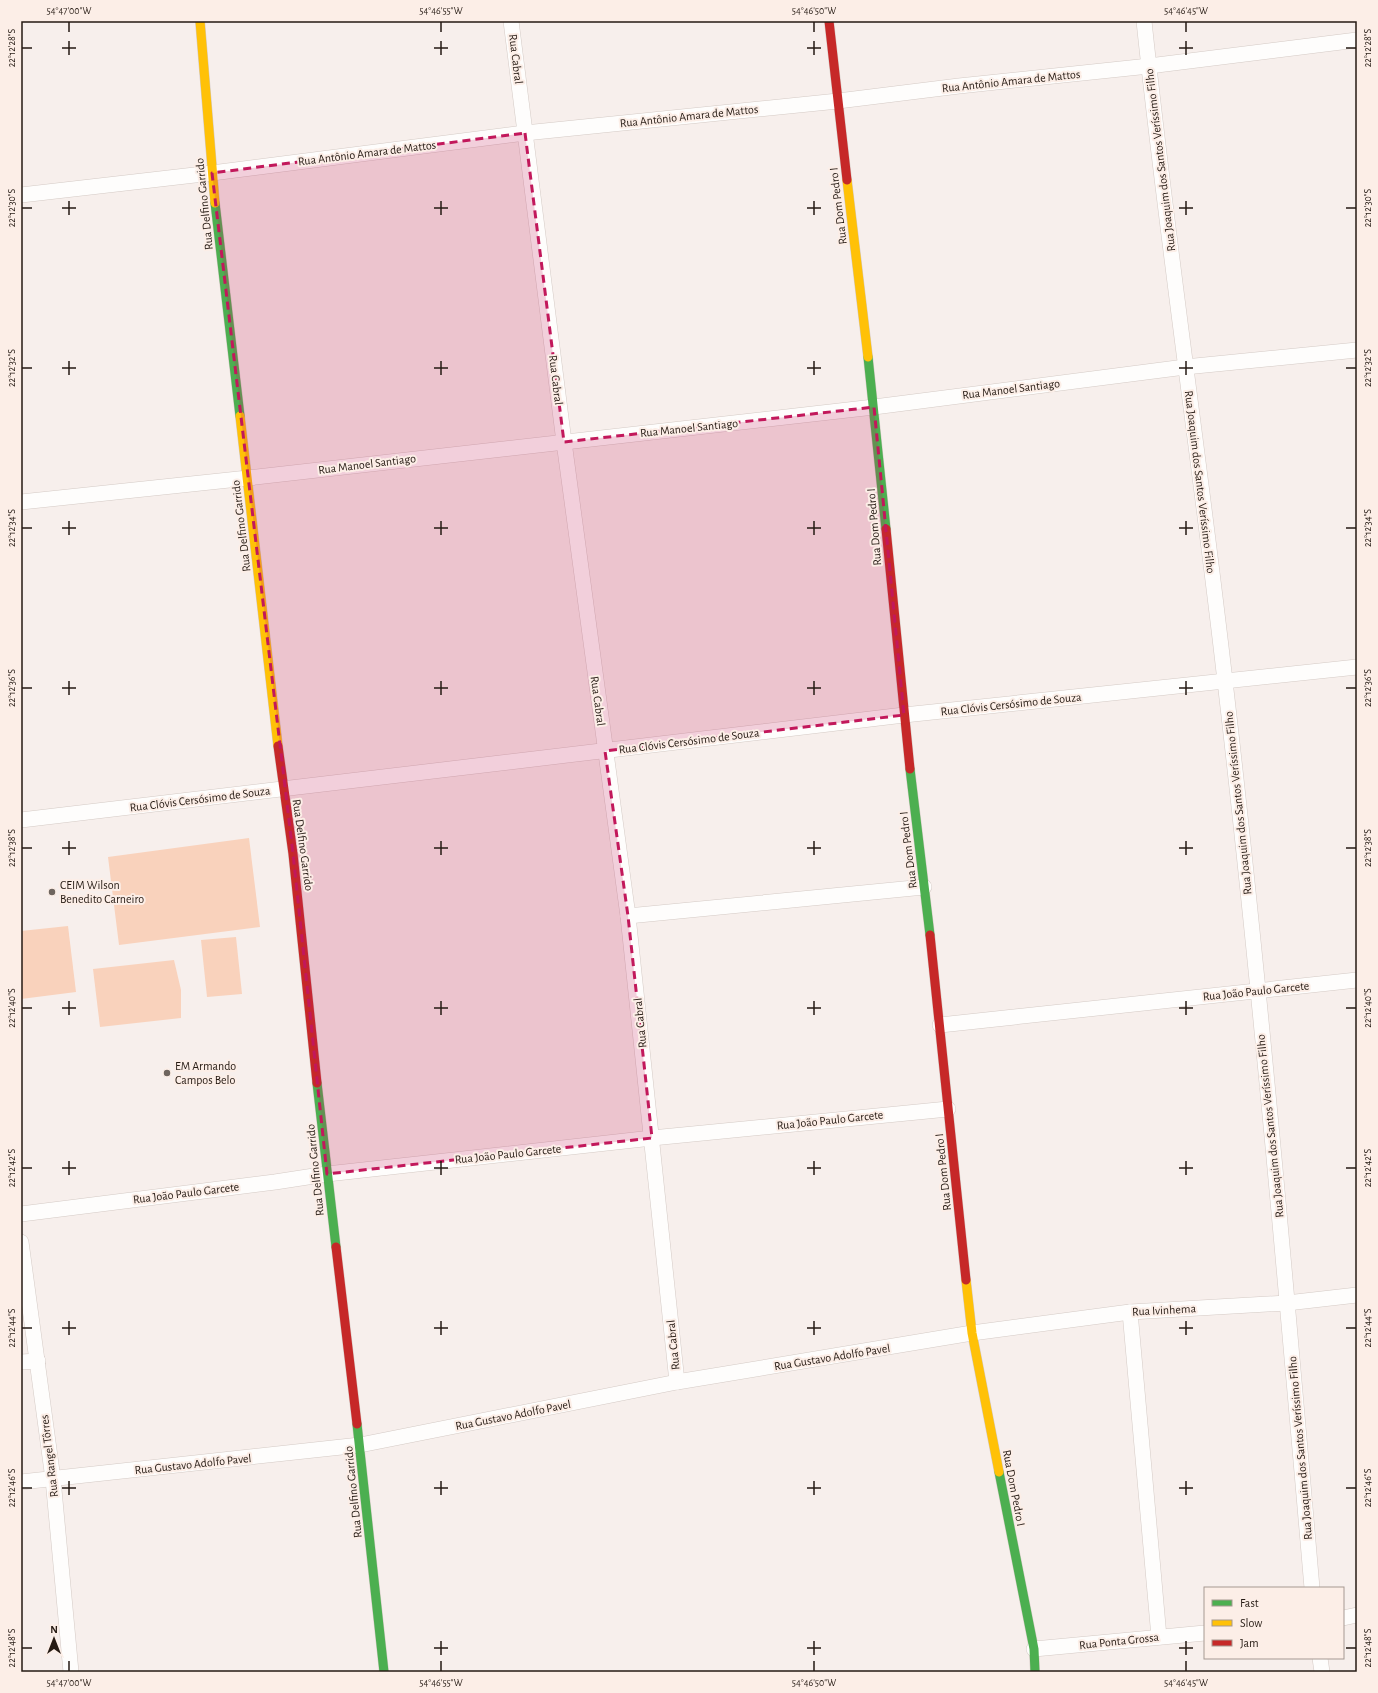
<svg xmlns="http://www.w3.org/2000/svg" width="1378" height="1693" viewBox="0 0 1378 1693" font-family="'Alegreya Sans',sans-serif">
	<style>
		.green { fill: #f9d2bc }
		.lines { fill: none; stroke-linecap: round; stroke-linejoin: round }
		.street-casing { stroke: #d4cac5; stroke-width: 16 }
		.fast-casing { stroke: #d4cac5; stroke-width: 10 }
		.slow-casing { stroke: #d4cac5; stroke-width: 10 }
		.jam-casing { stroke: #d4cac5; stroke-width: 10 }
		.street { stroke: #fefdfc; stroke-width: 15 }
		.fast { stroke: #4caf50; stroke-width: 9 }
		.slow { stroke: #ffc107; stroke-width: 9 }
		.jam { stroke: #c62828; stroke-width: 9 }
		.marked { fill: #c2185b; fill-opacity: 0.2; stroke: #c2185b; stroke-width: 3; stroke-dasharray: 8 5; stroke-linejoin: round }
		.ticks { fill: none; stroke: #251a13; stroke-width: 1.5 }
		.poi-dot { fill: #6e655f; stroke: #fceee7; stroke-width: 1.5 }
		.labels { text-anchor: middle; stroke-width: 4; stroke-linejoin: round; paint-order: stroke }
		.street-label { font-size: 12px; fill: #251a13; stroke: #fceee7 }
		.poi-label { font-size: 12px; fill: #251a13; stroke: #fceee7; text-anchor: start }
		.neatline { fill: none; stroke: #251a13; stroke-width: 1.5 }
		.ticks-label { font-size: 10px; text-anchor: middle; fill: #251a13 }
	</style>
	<rect width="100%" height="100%" fill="#f7efec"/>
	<g class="green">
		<path d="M249 838 260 927 119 945 108 857Z"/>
		<path d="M68 926 76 992 21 999V931Z"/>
		<path d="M236 937 242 994 207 997 201 940Z"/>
		<path d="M174 960 181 990V1018L100 1027 93 969Z"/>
	</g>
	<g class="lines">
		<g class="street-casing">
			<g id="street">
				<path d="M511 21 564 442 628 916 677 1382"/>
				<path d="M1144 21C1167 242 1200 461 1225 681 1260 983 1286 1286 1312 1588"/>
				<path d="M21 195 212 173 525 133 838 101 959 86 1149 66 1357 40"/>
				<path d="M21 502 248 478 874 407 1185 367 1357 350"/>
				<path d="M21 820 904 715 1357 667"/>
				<path d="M628 916 924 887"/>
				<path d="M940 1025 1357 980"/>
				<path d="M21 1214 275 1182 327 1174 652 1138 948 1109"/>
				<path d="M21 1242 53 1479 71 1672"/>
				<path d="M1130 1312 1159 1637"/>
				<path d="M21 1362 38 1361"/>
				<path d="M21 1482 360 1445 677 1382 972 1333 1130 1312 1287 1303 1357 1295"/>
				<path d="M1343 1618 1357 1615"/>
				<path d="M1034 1649 1205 1633"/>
				<path d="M1320 1658 1322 1672"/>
			</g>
		</g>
		<g class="fast-casing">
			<g id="fast">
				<path d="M215 203 240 416"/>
				<path d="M868 357 886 529"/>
				<path d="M910 769 930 935"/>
				<path d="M317 1083 336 1247"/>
				<path d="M357 1424 384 1672"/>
				<path d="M999 1472 1034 1649 1035 1672"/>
			</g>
		</g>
		<g class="slow-casing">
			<g id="slow">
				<path d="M200 21 215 203"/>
				<path d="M847 180 868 357"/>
				<path d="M240 416 278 746"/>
				<path d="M966 1280 972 1333 999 1472"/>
			</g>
		</g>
		<g class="jam-casing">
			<g id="jam">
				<path d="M829 21 847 180"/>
				<path d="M886 529 910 769"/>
				<path d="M278 746 293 854 317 1083"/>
				<path d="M930 935 966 1280"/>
				<path d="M336 1247 357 1424"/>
			</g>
		</g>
		<use href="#street" class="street"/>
		<use href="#fast" class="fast"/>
		<use href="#slow" class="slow"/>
		<use href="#jam" class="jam"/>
	</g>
	<path class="marked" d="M525 133 564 442 874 407 904 715 605 751 628 916 652 1138 327 1174 293 854 212 173Z"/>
	<path class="ticks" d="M69 22V32M441 22V32M814 22V32M1186 22V32M69 41V55M441 41V55M814 41V55M1186 41V55M22 48H32M62 48H76M434 48H448M807 48H821M1179 48H1193M1346 48H1356M69 201V215M441 201V215M814 201V215M1186 201V215M22 208H32M62 208H76M434 208H448M807 208H821M1179 208H1193M1346 208H1356M69 361V375M441 361V375M814 361V375M1186 361V375M22 368H32M62 368H76M434 368H448M807 368H821M1179 368H1193M1346 368H1356M69 521V535M441 521V535M814 521V535M1186 521V535M22 528H32M62 528H76M434 528H448M807 528H821M1179 528H1193M1346 528H1356M69 681V695M441 681V695M814 681V695M1186 681V695M22 688H32M62 688H76M434 688H448M807 688H821M1179 688H1193M1346 688H1356M69 841V855M441 841V855M814 841V855M1186 841V855M22 848H32M62 848H76M434 848H448M807 848H821M1179 848H1193M1346 848H1356M69 1001V1015M441 1001V1015M814 1001V1015M1186 1001V1015M22 1008H32M62 1008H76M434 1008H448M807 1008H821M1179 1008H1193M1346 1008H1356M69 1161V1175M441 1161V1175M814 1161V1175M1186 1161V1175M22 1168H32M62 1168H76M434 1168H448M807 1168H821M1179 1168H1193M1346 1168H1356M69 1321V1335M441 1321V1335M814 1321V1335M1186 1321V1335M22 1328H32M62 1328H76M434 1328H448M807 1328H821M1179 1328H1193M1346 1328H1356M69 1481V1495M441 1481V1495M814 1481V1495M1186 1481V1495M22 1488H32M62 1488H76M434 1488H448M807 1488H821M1179 1488H1193M1346 1488H1356M441 1641V1655M814 1641V1655M1186 1641V1655M22 1648H32M434 1648H448M807 1648H821M1179 1648H1193M1346 1648H1356M69 1661V1671M441 1661V1671M814 1661V1671M1186 1661V1671"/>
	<g class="poi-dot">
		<circle cx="52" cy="892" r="4"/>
		<circle cx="167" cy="1073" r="4"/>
	</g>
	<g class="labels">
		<g class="street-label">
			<text transform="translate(516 59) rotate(83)" y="4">Rua Cabral</text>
			<text transform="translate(1011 81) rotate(-6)" y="4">Rua Antônio Amara de Mattos</text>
			<text transform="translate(689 116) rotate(-6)" y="4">Rua Antônio Amara de Mattos</text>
			<text transform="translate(367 153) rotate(-7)" y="4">Rua Antônio Amara de Mattos</text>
			<text transform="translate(1160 160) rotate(-97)" y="4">Rua Joaquim dos Santos Veríssimo Filho</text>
			<text transform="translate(204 204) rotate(-96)" y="4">Rua Delfino Garrido</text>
			<text transform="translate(838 206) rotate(-97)" y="4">Rua Dom Pedro I</text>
			<text transform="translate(556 380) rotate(83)" y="4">Rua Cabral</text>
			<text transform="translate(1011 389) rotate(-7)" y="4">Rua Manoel Santiago</text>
			<text transform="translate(689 428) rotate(-6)" y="4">Rua Manoel Santiago</text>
			<text transform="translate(367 464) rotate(-7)" y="4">Rua Manoel Santiago</text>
			<text transform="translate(1200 482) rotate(83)" y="4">Rua Joaquim dos Santos Veríssimo Filho</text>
			<text transform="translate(241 526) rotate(-97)" y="4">Rua Delfino Garrido</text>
			<text transform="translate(874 527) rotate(-95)" y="4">Rua Dom Pedro I</text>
			<text transform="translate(598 701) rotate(82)" y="4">Rua Cabral</text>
			<text transform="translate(1011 704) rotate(-6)" y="4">Rua Clóvis Cersósimo de Souza</text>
			<text transform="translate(689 741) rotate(-7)" y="4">Rua Clóvis Cersósimo de Souza</text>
			<text transform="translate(200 799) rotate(-7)" y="4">Rua Clóvis Cersósimo de Souza</text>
			<text transform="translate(1238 803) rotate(-96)" y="4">Rua Joaquim dos Santos Veríssimo Filho</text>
			<text transform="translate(303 845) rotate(82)" y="4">Rua Delfino Garrido</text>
			<text transform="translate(908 850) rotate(-97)" y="4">Rua Dom Pedro I</text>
			<text transform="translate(1256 991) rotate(-6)" y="4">Rua João Paulo Garcete</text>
			<text transform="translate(640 1023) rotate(-96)" y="4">Rua Cabral</text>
			<text transform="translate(830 1120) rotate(-6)" y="4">Rua João Paulo Garcete</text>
			<text transform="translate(1270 1126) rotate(-96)" y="4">Rua Joaquim dos Santos Veríssimo Filho</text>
			<text transform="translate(508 1154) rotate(-6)" y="4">Rua João Paulo Garcete</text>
			<text transform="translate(315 1170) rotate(-96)" y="4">Rua Delfino Garrido</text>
			<text transform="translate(943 1172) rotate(-96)" y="4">Rua Dom Pedro I</text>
			<text transform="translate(186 1193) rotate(-7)" y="4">Rua João Paulo Garcete</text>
			<text transform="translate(1164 1310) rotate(-3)" y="4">Rua Ivinhema</text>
			<text transform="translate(673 1345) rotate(-96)" y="4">Rua Cabral</text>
			<text transform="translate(832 1357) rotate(-9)" y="4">Rua Gustavo Adolfo Pavel</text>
			<text transform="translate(513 1415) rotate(-11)" y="4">Rua Gustavo Adolfo Pavel</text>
			<text transform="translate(1300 1448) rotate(-95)" y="4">Rua Joaquim dos Santos Veríssimo Filho</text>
			<text transform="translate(49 1456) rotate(-97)" y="4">Rua Rangel Tôrres</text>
			<text transform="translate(193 1464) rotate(-6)" y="4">Rua Gustavo Adolfo Pavel</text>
			<text transform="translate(1014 1488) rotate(79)" y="4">Rua Dom Pedro I</text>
			<text transform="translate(353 1492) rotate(-96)" y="4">Rua Delfino Garrido</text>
			<text transform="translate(1119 1641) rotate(-6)" y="4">Rua Ponta Grossa</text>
		</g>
		<g class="poi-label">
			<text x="60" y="889">CEIM Wilson<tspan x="60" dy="14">Benedito Carneiro</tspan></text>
			<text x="175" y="1070">EM Armando<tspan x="175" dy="14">Campos Belo</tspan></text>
		</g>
	</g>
	<rect width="1378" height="1693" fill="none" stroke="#fceee7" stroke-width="44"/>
	<rect x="1204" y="1587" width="140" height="72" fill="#fceee7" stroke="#a69992"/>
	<rect x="1212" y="1600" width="20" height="6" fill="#4caf50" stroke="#a69992"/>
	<text x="1240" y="1607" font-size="12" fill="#251a13">Fast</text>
	<rect x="1212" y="1620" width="20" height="6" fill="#ffc107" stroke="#a69992"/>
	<text x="1240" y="1627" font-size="12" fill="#251a13">Slow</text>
	<rect x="1212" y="1640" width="20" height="6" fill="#c62828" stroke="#a69992"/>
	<text x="1240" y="1647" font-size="12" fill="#251a13">Jam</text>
	<g transform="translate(54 1639)" stroke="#fceee7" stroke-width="3" paint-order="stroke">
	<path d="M0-3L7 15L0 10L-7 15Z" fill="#251a13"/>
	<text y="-6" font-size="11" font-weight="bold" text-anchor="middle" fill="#251a13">N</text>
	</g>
	<rect x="22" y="22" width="1334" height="1649" class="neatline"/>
	<g class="ticks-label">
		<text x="69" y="14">54°47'00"W</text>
		<text x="441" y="14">54°46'55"W</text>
		<text x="814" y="14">54°46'50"W</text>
		<text x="1186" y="14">54°46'45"W</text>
		<text transform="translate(11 48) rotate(-90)" y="4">22°12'28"S</text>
		<text transform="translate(1367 48) rotate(-90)" y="4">22°12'28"S</text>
		<text transform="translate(11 208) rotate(-90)" y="4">22°12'30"S</text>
		<text transform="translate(1367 208) rotate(-90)" y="4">22°12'30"S</text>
		<text transform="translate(11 368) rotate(-90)" y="4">22°12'32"S</text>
		<text transform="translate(1367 368) rotate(-90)" y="4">22°12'32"S</text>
		<text transform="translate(11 528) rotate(-90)" y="4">22°12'34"S</text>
		<text transform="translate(1367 528) rotate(-90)" y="4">22°12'34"S</text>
		<text transform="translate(11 688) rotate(-90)" y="4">22°12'36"S</text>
		<text transform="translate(1367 688) rotate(-90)" y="4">22°12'36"S</text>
		<text transform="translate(11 848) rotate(-90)" y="4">22°12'38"S</text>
		<text transform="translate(1367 848) rotate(-90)" y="4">22°12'38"S</text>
		<text transform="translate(11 1008) rotate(-90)" y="4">22°12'40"S</text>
		<text transform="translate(1367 1008) rotate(-90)" y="4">22°12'40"S</text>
		<text transform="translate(11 1168) rotate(-90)" y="4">22°12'42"S</text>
		<text transform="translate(1367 1168) rotate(-90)" y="4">22°12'42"S</text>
		<text transform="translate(11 1328) rotate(-90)" y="4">22°12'44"S</text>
		<text transform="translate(1367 1328) rotate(-90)" y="4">22°12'44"S</text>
		<text transform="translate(11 1488) rotate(-90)" y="4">22°12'46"S</text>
		<text transform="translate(1367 1488) rotate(-90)" y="4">22°12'46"S</text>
		<text transform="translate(11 1648) rotate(-90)" y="4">22°12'48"S</text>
		<text transform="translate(1367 1648) rotate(-90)" y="4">22°12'48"S</text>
		<text x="69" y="1686">54°47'00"W</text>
		<text x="441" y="1686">54°46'55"W</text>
		<text x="814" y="1686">54°46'50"W</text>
		<text x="1186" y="1686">54°46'45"W</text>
	</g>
</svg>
